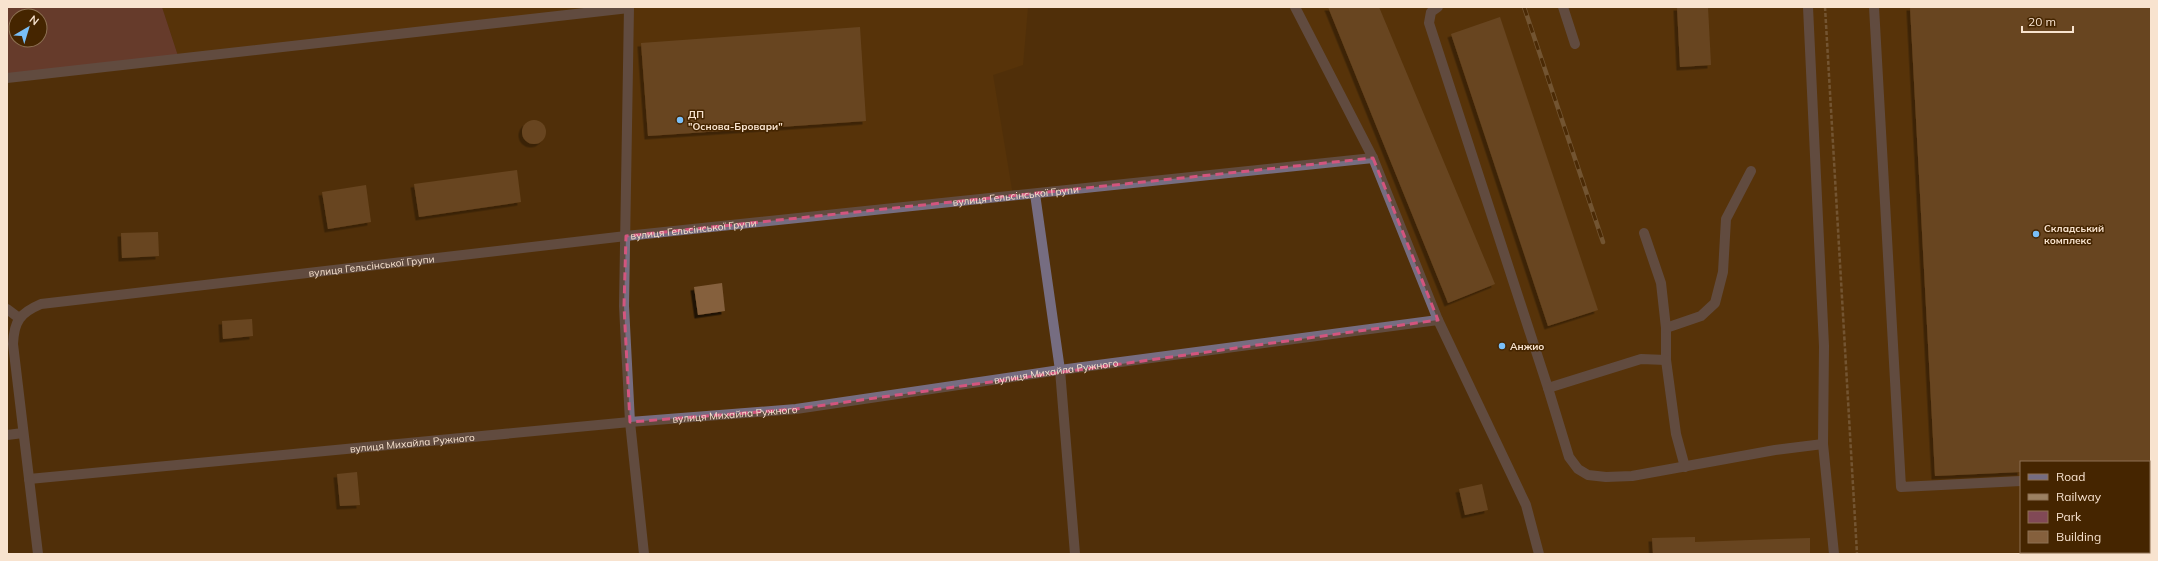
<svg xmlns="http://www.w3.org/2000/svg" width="2158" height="561" viewBox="0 0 2158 561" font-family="Mulish,sans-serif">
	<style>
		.built { fill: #5f380a; fill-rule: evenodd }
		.green { fill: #814956; fill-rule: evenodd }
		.building { fill: #85603d; filter: url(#shadow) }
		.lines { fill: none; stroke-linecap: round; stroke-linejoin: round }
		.path { stroke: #9d8263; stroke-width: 2.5; stroke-dasharray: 4 2; stroke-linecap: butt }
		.lane { stroke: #766d81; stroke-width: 10 }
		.street { stroke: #766d81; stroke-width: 10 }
		.rail-casing { stroke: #9c8162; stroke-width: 4.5 }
		.rail { stroke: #452500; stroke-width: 3; stroke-dasharray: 9; stroke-linecap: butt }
		.marked { fill: none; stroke: #d2557e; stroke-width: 3; stroke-dasharray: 8 5; stroke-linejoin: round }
		.poi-dot { fill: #79bff8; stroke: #452500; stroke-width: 1.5 }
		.labels { text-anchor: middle; stroke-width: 3; stroke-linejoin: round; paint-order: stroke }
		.poi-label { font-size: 10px; font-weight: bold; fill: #f8e3cf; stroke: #452500; text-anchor: start }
		.street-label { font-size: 10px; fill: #f8e3cf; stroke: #452500 }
	</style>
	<defs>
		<filter id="shadow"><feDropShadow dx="-3.5" dy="3.5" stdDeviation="0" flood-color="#0009"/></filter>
	</defs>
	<rect width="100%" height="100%" fill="#513009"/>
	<g class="built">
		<path d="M162 7H1028L1023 65 993 75 1013 196 626 236 629 8 179 59Z"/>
		<path d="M1295 7H2151V554H1539L1526 505 1438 320 1373 158ZM2021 462H2149V552H2021Z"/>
	</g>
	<path class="green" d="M7 7H162L179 59 7 78ZM16 16H40V40H16Z"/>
	<g class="building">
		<path d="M1328 7H1379L1495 284 1448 303Z"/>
		<path d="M1677 7H1708L1711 65 1680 67Z"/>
		<path d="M1910 7H2151V462H2021V472L1935 476Z"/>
		<path d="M1500 17 1598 310 1548 326 1451 34Z"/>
		<path d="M860 27 866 121 648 136 641 43Z"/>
		<circle cx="534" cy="132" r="12"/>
		<path d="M517 170 521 202 419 217 414 184Z"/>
		<path d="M366 185 371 222 328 229 322 192Z"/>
		<path d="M158 232 159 256 122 258 121 233Z"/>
		<path d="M722 283 725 311 698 315 694 287Z"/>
		<path d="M252 319 253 336 223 339 222 321Z"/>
		<path d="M357 472 360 505 340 506 337 474Z"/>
		<path d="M1482 484 1488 510 1465 515 1459 489Z"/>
		<path d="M1695 537V542L1810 538V554H1653L1652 538Z"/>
	</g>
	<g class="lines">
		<path class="path" d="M1825 7 1857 554"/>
		<g class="lane">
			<path d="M1438 7 1431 12 1429 23 1548 388 1569 457 1578 469 1588 475 1606 477 1632 476 1775 450 1823 444"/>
			<path d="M1563 7 1575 44"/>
			<path d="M1808 7 1824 346 1823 444 1834 554"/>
			<path d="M1874 7 1901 487 2021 481"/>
			<path d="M7 78 629 8"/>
			<path d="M1644 233 1661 283 1666 328V360L1676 434 1685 467"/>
			<path d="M7 309 19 318"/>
			<path d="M1666 328 1701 316 1715 303 1723 272 1726 219 1751 171"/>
			<path d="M1548 388 1641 359 1666 360"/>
			<path d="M2149 476 2151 475"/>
		</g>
		<g class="street">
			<path d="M629 7 624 306 630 422 644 554"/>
			<path d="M1295 7 1373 158 1438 320 1526 505 1539 554"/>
			<path d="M1035 194 1060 370 1075 554"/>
			<path d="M7 435 23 433"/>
			<path id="s1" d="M29 479 630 422 796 409 1060 370 1438 320"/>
			<path id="s2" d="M38 554 13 344C14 321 20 313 41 304L626 236 1373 158"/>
		</g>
		<g class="rail-casing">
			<path id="rail" d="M1524 7 1603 242"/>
		</g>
		<use href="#rail" class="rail"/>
	</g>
	<path d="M0 0H2158V561H0ZM1373 158 1438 320 796 409 630 422 624 306 626 236Z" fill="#513009" fill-opacity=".55" fill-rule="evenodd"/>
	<path class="marked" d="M1373 158 1438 320 796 409 630 422 624 306 626 236Z"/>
	<g class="poi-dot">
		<circle cx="680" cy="120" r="4"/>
		<circle cx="2036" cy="234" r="4"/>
		<circle cx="1502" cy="346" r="4"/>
	</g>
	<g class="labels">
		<g class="poi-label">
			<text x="688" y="118">ДП<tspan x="688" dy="12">"Основа-Бровари"</tspan></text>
			<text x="2044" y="232">Складський<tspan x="2044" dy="12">комплекс</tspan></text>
			<text x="1510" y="350">Анжио</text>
		</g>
		<g class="street-label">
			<text dy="4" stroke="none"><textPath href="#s2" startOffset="1245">вулиця Гельсінської Групи</textPath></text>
			<text dy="4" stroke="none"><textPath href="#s2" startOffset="921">вулиця Гельсінської Групи</textPath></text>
			<text dy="4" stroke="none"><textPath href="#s2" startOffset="597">вулиця Гельсінської Групи</textPath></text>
			<text dy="4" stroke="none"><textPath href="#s1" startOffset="1033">вулиця Михайла Ружного</textPath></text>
			<text dy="4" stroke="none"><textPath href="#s1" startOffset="709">вулиця Михайла Ружного</textPath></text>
			<text dy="4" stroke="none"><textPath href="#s1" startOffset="385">вулиця Михайла Ружного</textPath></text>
		</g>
	</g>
	<rect width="2158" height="561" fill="none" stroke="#f8e3cf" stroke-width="16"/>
	<rect x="2020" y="461" width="130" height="92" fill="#452500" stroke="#8d7153"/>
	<rect x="2028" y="474" width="20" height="6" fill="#766d81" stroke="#8d7153"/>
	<text x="2056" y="481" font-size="12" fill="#f8e3cf">Road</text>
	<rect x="2028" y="494" width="20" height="6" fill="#9c8162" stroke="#8d7153"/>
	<text x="2056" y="501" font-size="12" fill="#f8e3cf">Railway</text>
	<rect x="2028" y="511" width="20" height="12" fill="#814956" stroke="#8d7153"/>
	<text x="2056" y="521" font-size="12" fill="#f8e3cf">Park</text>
	<rect x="2028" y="531" width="20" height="12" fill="#85603d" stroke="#8d7153"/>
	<text x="2056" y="541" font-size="12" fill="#f8e3cf">Building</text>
	<g transform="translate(28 28) rotate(38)"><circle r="19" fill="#452500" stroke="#8d7153"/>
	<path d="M0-3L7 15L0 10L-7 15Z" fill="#79bff8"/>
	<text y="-6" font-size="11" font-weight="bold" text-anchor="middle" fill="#f8e3cf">N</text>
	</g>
	<path d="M2022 26v6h51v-6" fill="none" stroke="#f8e3cf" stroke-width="2"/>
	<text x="2028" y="26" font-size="12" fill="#f8e3cf" stroke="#452500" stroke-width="3" paint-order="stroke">20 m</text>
</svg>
